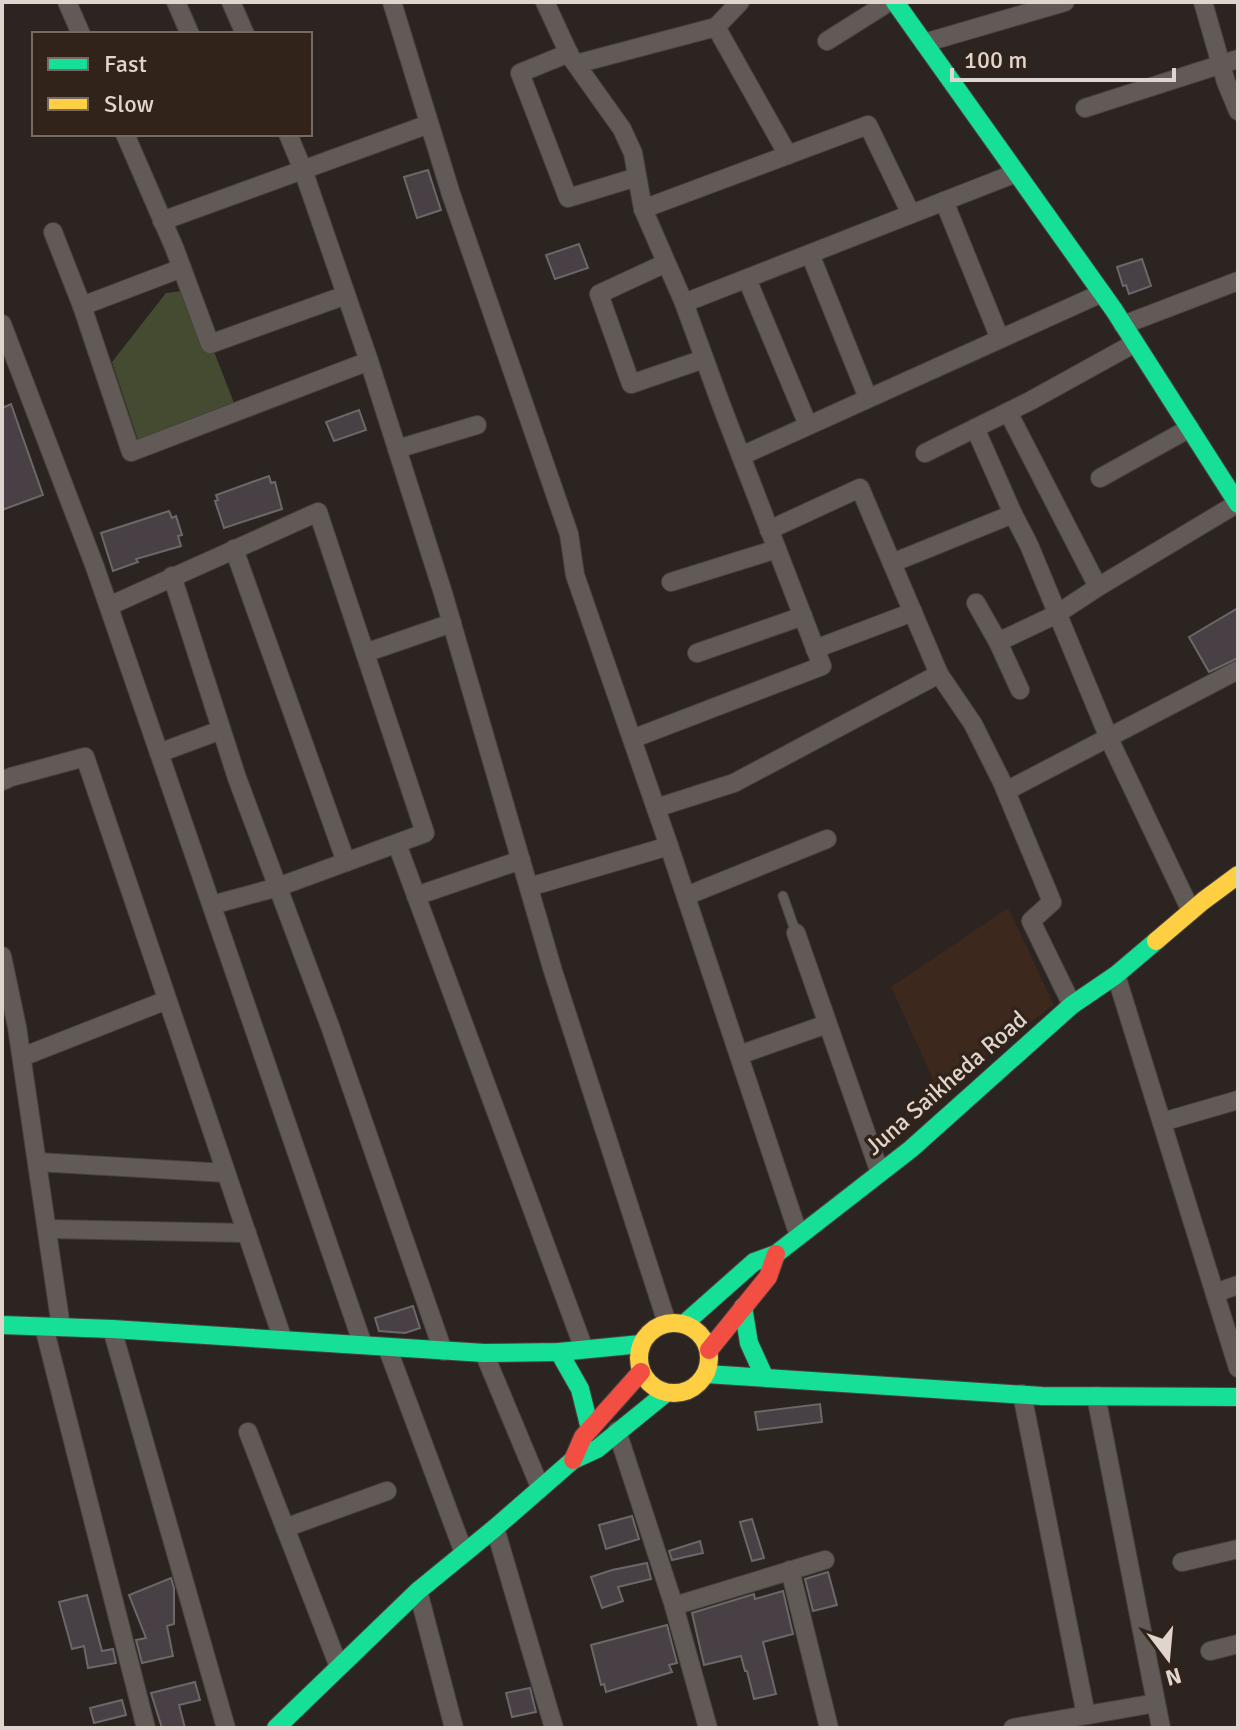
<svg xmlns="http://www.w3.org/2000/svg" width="1240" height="1730" viewBox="0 0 1240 1730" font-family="Signika,sans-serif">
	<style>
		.built { fill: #3c281d }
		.green { fill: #444b30 }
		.building { fill: #484045; stroke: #6c6768; stroke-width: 2 }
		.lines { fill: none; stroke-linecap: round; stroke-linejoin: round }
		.lane-casing { stroke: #48423e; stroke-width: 11 }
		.street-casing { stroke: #48423e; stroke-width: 20 }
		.fast-casing { stroke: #48423e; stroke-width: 20 }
		.slow-casing { stroke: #48423e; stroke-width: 20 }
		.jam-casing { stroke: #48423e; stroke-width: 20 }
		.lane { stroke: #615a56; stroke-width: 9 }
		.street { stroke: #615a56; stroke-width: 18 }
		.fast { stroke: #16e098; stroke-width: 18 }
		.slow { stroke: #ffcf43; stroke-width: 18 }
		.jam { stroke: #f24e42; stroke-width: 18 }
		.labels { text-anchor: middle; stroke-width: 7; stroke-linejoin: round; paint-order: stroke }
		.street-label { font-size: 24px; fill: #dfd5cf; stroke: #32231a }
	</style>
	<rect width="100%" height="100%" fill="#2c2420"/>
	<path class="built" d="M1008 908 1054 1005 938 1090 891 987Z"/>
	<path class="green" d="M190 290 234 403 138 440 112 362 166 293Z"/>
	<g class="building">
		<path d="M428 170 441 210 417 218 404 177Z"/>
		<path d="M579 244 588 268 555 279 546 255Z"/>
		<path d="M1142 259 1151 286 1129 294 1126 285 1123 286 1117 267Z"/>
		<path d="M11 404 43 495 2 510V408Z"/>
		<path d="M359 410 366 430 334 441 326 422Z"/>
		<path d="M269 476 271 483 275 482 282 509 224 528 215 501 218 500 216 495Z"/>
		<path d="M169 511 172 518 176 516 182 535 178 536 181 546 136 559 138 562 113 571 101 533Z"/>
		<path d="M1238 608V658L1209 672 1189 637Z"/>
		<path d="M413 1306 420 1328 405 1333 379 1331 375 1318Z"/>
		<path d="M820 1404 822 1422 758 1430 755 1412Z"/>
		<path d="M632 1516 639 1539 606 1549 599 1525Z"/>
		<path d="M752 1519 764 1558 752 1561 740 1522Z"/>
		<path d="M700 1541 703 1553 672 1560 669 1551Z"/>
		<path d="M647 1563 651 1579 618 1587 623 1601 602 1608 591 1577 612 1570Z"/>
		<path d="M828 1572 837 1605 813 1611 805 1579Z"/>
		<path d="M171 1578 174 1588V1624L167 1626 173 1656 142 1663 136 1640 146 1638 129 1595Z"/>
		<path d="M783 1591 793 1634 763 1642 776 1694 754 1699 747 1671H745L741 1656 704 1665 692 1613 754 1594 755 1599Z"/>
		<path d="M87 1595 102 1651 113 1649 116 1663 88 1668 84 1646 72 1649 59 1602Z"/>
		<path d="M667 1625 677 1663 669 1665 672 1672 606 1692 604 1684 601 1685 591 1645Z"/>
		<path d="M195 1682 200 1700 179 1705 185 1728H162L151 1693Z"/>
		<path d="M530 1688 536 1712 512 1717 506 1693Z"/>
		<path d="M122 1700 126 1715 94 1723 90 1708Z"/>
	</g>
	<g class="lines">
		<g class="lane-casing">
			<path id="lane" d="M783 896 796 933"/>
		</g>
		<g class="street-casing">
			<g id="street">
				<path d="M67 2 81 34"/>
				<path d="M176 2 190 34"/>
				<path d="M231 2 245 34"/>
				<path d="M392 2 451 194 569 534 575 575 669 846 529 887"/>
				<path d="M545 2 570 56 622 129 633 153 643 209 684 303 722 407 822 666 632 739"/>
				<path d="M1203 2 1226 82 1238 111"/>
				<path d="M716 27 740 2"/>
				<path d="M827 41 889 2"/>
				<path d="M924 43 1065 2"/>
				<path d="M569 53 520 73 568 198 637 177"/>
				<path d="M576 64 716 27 788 155"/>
				<path d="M1085 108 1238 59"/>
				<path d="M125 134 174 247 210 344 346 295"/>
				<path d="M288 134 303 170 369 361 443 593 553 971 667 1323"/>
				<path d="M944 201 1000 339"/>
				<path d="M643 209 868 125 911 214"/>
				<path d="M162 221 429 124"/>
				<path d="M53 232 82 306 131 452 369 361"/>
				<path d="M810 254 868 398"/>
				<path d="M666 263 599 294 631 384 704 359"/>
				<path d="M747 279 808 425"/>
				<path d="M684 303 1016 173"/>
				<path d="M82 306 182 268"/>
				<path d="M2 324 95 567 363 1345"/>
				<path d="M1123 325 1238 281"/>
				<path d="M1008 412 1098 587 1238 503"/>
				<path d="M975 428 1013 514 1029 545 1111 743 1191 911"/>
				<path d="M397 449 477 425"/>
				<path d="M925 453 1030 401 1135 343"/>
				<path d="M741 456 1102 293"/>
				<path d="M1100 478 1190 428"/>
				<path d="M234 549 346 862"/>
				<path d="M892 563 1013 514"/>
				<path d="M172 576 237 778 331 1029 443 1351"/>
				<path d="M671 582 777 549"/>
				<path d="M976 603 998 642 1020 690"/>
				<path d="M109 606 318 512 425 833 278 887 212 905"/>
				<path d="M998 642 1057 614 1098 587"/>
				<path d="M815 649 913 612"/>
				<path d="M365 653 452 623"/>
				<path d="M697 653 803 616"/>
				<path d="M939 674 973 724 1002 782 1052 902 1031 921 1072 1005"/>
				<path d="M159 753 221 730"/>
				<path d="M2 781 11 777 85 757 283 1340"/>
				<path d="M1006 791 1238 670"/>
				<path d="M656 808 734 783 939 674 860 488 769 530"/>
				<path d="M397 844 584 1349"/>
				<path d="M669 846 799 1236"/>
				<path d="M416 896 521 860"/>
				<path d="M686 896 827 839"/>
				<path d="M796 933 880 1173"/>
				<path d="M2 956 17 1027 61 1327"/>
				<path d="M1116 975 1238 1368"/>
				<path d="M739 1055 827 1024"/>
				<path d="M22 1057 167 1000"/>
				<path d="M1162 1122 1238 1100"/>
				<path d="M37 1162 226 1173"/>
				<path d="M47 1229 247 1233"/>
				<path d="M1215 1293 1238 1285"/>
				<path d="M44 1327 146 1728"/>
				<path d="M112 1329 226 1728"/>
				<path d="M387 1347 464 1553"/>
				<path d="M484 1353 540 1487"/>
				<path d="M1022 1394 1086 1715"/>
				<path d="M1096 1396 1161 1728"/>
				<path d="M617 1431 674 1606 708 1728"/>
				<path d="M248 1432 339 1667"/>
				<path d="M285 1528 387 1491"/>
				<path d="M495 1528 554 1728"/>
				<path d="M1182 1562 1238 1549"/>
				<path d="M790 1570 829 1728"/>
				<path d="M418 1591 454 1728"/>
				<path d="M674 1606 825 1560"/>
				<path d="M1210 1651 1238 1644"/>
				<path d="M1013 1728 1156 1703"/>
			</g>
		</g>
		<g class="fast-casing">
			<g id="fast">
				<path d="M895 2 1114 310 1238 504"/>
				<path d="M743 1307 749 1343 764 1376"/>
				<path d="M684 1324 754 1262 776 1254 911 1149 1072 1005 1116 975 1156 941"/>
				<path d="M2 1325 112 1329 484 1353 559 1352 641 1344"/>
				<path d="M559 1352 580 1389 590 1429"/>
				<path d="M706 1374 1042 1396 1238 1397"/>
				<path d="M276 1728 418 1591 495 1528 573 1460 597 1449 666 1393"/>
			</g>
		</g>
		<g class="slow-casing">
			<g id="slow">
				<path d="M1156 941 1203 901 1238 875"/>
				<circle cx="674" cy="1358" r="35"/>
			</g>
		</g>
		<g class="jam-casing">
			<g id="jam">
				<path d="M709 1350 768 1277 776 1254"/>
				<path d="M573 1460 583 1437 641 1372"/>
			</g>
		</g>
		<use href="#lane" class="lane"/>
		<use href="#street" class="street"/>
		<use href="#fast" class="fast"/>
		<use href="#slow" class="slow"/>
		<use href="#jam" class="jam"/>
	</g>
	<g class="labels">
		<g class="street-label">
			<text transform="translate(946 1083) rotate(-41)" y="8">Juna Saikheda Road</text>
		</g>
	</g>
	<rect width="1240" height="1730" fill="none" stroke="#dfd5cf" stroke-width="8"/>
	<rect x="32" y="32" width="280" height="104" fill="#32231a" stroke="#776a62" stroke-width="2"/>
	<rect x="48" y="58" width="40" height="12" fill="#16e098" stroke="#776a62" stroke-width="2"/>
	<text x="104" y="72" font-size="24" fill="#dfd5cf">Fast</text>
	<rect x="48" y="98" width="40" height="12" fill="#ffcf43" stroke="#776a62" stroke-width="2"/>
	<text x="104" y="112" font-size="24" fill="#dfd5cf">Slow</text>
	<g transform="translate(1168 1658) rotate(164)" stroke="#32231a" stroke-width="6" paint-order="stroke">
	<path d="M0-6L14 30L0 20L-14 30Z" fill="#dfd5cf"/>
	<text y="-12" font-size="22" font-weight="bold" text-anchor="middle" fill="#dfd5cf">N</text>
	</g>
	<path d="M952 68v12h222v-12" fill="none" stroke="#dfd5cf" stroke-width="4"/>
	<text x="964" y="68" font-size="24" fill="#dfd5cf" stroke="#32231a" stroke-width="6" paint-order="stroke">100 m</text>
</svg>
